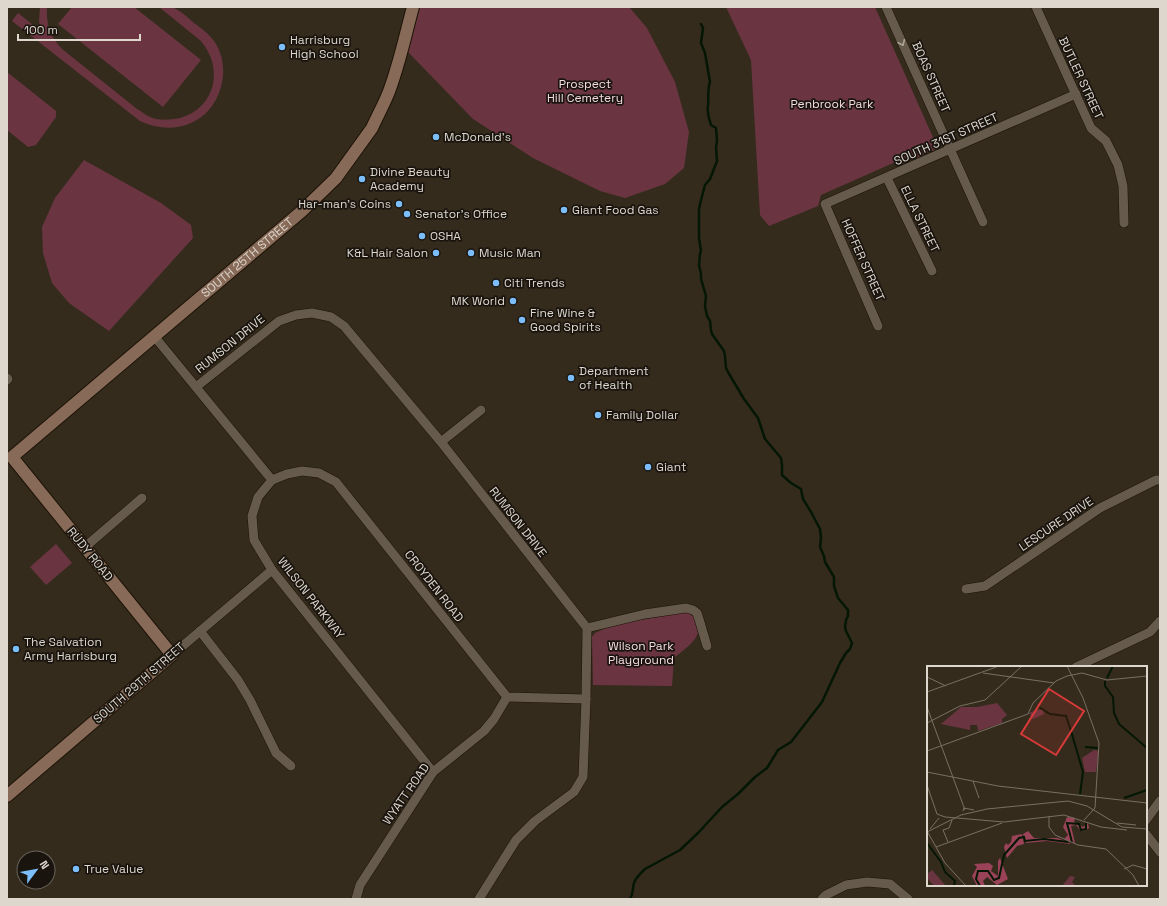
<svg xmlns="http://www.w3.org/2000/svg" width="1167" height="906" viewBox="0 0 1167 906" font-family="'Space Grotesk',sans-serif">
	<style>
		.green { fill: #6a3541 }
		.lines { fill: none; stroke-linecap: round; stroke-linejoin: round }
		.stream { stroke: #041704; stroke-width: 2.5 }
		.street-casing { stroke: #1c1306; stroke-width: 10 }
		.secondary-casing { stroke: #1c1306; stroke-width: 14 }
		.street { stroke: #655a4b; stroke-width: 9 }
		.secondary { stroke: #886a58; stroke-width: 12 }
		.oneway { stroke: #ada59a }
		.poi-dot { fill: #7bbef9; stroke: #19140e; stroke-width: 1.5 }
		.labels { text-anchor: middle; stroke-width: 3.5; stroke-linejoin: round; paint-order: stroke }
		.poi-label { font-size: 12px; fill: #ddd7ce; stroke: #19140e; text-anchor: start }
		.street-label { font-size: 12px; fill: #ddd7ce; stroke: #19140e }
		.park-label { font-size: 12px; fill: #f4dade; stroke: #19140e }
		.inset-river { fill: none; stroke: #041704; stroke-width: 2 }
		.inset-road { fill: none; stroke: #787064; stroke-width: 1 }
		.view { fill: #d73a39; fill-opacity: 0.15; stroke: #d73a39; stroke-width: 2 }
		.inset-edge { fill: none; stroke: #ddd7ce; stroke-width: 2 }
	</style>
	<rect width="100%" height="100%" fill="#352b1d"/>
	<g class="green">
		<path d="M40 7H47C46 25 50 36 62 49L137 109C141 111 145 115 150 117 159 121 170 120 180 118 216 108 224 68 201 41L159 7C164 7 171 6 174 8 181 11 188 18 194 23 201 28 209 34 214 41 221 51 224 64 223 76 218 120 178 139 140 121L12 21 18 13 43 33 39 22Z"/>
		<path d="M72 7H134L201 60 163 107 58 24Z"/>
		<path d="M420 7H629L647 28 675 82 689 132 684 168 665 184 625 198 600 191 533 158 473 119 408 52Z"/>
		<path d="M726 7H875L936 144V149L914 159 909 156 821 195 818 206 769 226 760 215 751 60Z"/>
		<path d="M7 72 56 111V117L36 145 28 147 7 130Z"/>
		<path d="M84 160 161 203 191 225 193 238 109 331 69 303 52 283 43 253 42 227 55 198Z"/>
		<path d="M56 544 72 563 46 585 30 567Z"/>
		<path d="M688 612C712 631 690 645 674 658L672 686 593 685 592 637 595 633 606 628 628 622Z"/>
	</g>
	<g class="lines">
		<path class="stream" d="M630 899C634 892 632 890 634 883 636 877 641 873 645 869L680 850 698 833 722 807 738 794 755 777 767 768 778 750 791 742 822 702 840 663 846 653 850 649 852 643 846 631 845 627 846 620 848 616V610L838 598 834 586V577L825 562 824 556 820 547 821 538 820 529 811 512 803 499 801 489 791 483 782 475V465L781 458 765 439 758 418 744 399 728 372 726 368 725 356 724 351 712 334 711 330 710 321 707 316 705 306 706 296 701 279V274L699 265 700 254 701 251 699 238V210L700 204 705 185 710 179 717 161 716 147 717 141 716 128 711 125C710 121 708 117 708 112 707 109 708 109 708 106 709 98 707 90 710 82L705 53 701 43 703 28 701 24"/>
		<g class="street-casing">
			<g id="street">
				<path d="M886 7 983 222"/>
				<path d="M1036 7 1091 128 1106 141 1118 165 1123 186 1124 223"/>
				<path d="M887 178 932 271"/>
				<path d="M878 326 825 204 1076 94"/>
				<path d="M154 336 272 480"/>
				<path d="M7 378 8 379 7 380"/>
				<path d="M196 387 279 321 296 315 312 313 331 317 344 326 441 442 587 628 586 699 583 777 574 792 535 821 516 840 479 899"/>
				<path d="M441 442 481 410"/>
				<path d="M85 547 142 498"/>
				<path d="M966 589 985 586 1100 508 1156 480H1160"/>
				<path d="M587 628 645 614 686 608 693 610 697 613 699 619 707 646"/>
				<path d="M200 631 238 680 250 700 276 753 291 766"/>
				<path d="M172 655 272 570"/>
				<path d="M1076 667 1150 632 1160 621"/>
				<path d="M433 772 272 570 254 540 252 516 258 497 272 480 287 474 302 471 319 473 336 482 507 697 586 699"/>
				<path d="M1146 820 1160 801"/>
				<path d="M1146 834 1160 852"/>
				<path d="M356 899 360 885 433 772 484 731 494 719 507 697"/>
				<path d="M822 899 826 895 846 885 867 882 890 884 908 899"/>
			</g>
		</g>
		<g class="secondary-casing">
			<g id="secondary">
				<path id="s1" d="M7 796 172 655 12 457 302 211 336 178 372 128C377 117 383 106 388 94 399 66 405 36 413 7"/>
			</g>
		</g>
		<use href="#street" class="street"/>
		<use href="#secondary" class="secondary"/>
	</g>
	<defs><path id="oneway-chevron" d="M-2-3.5L2.5 0L-2 3.5" fill="none" stroke-width="1.6" stroke-linecap="round" stroke-linejoin="round"/></defs>
	<use class="oneway" href="#oneway-chevron" transform="translate(902 43) rotate(66)"/>
	<g class="poi-dot">
		<circle cx="282" cy="47" r="4"/>
		<circle cx="436" cy="137" r="4"/>
		<circle cx="362" cy="179" r="4"/>
		<circle cx="399" cy="204" r="4"/>
		<circle cx="564" cy="210" r="4"/>
		<circle cx="407" cy="214" r="4"/>
		<circle cx="422" cy="236" r="4"/>
		<circle cx="436" cy="253" r="4"/>
		<circle cx="471" cy="253" r="4"/>
		<circle cx="496" cy="283" r="4"/>
		<circle cx="513" cy="301" r="4"/>
		<circle cx="522" cy="320" r="4"/>
		<circle cx="571" cy="378" r="4"/>
		<circle cx="598" cy="415" r="4"/>
		<circle cx="648" cy="467" r="4"/>
		<circle cx="16" cy="649" r="4"/>
		<circle cx="76" cy="869" r="4"/>
	</g>
	<g class="labels">
		<g class="poi-label">
			<text x="290" y="44">Harrisburg<tspan x="290" dy="14">High School</tspan></text>
			<text x="444" y="141">McDonald's</text>
			<text x="370" y="176">Divine Beauty<tspan x="370" dy="14">Academy</tspan></text>
			<text x="391" y="208" text-anchor="end">Har-man's Coins</text>
			<text x="572" y="214">Giant Food Gas</text>
			<text x="415" y="218">Senator's Office</text>
			<text x="430" y="240">OSHA</text>
			<text x="428" y="257" text-anchor="end">K&amp;L Hair Salon</text>
			<text x="479" y="257">Music Man</text>
			<text x="504" y="287">Citi Trends</text>
			<text x="505" y="305" text-anchor="end">MK World</text>
			<text x="530" y="317">Fine Wine &amp;<tspan x="530" dy="14">Good Spirits</tspan></text>
			<text x="579" y="375">Department<tspan x="579" dy="14">of Health</tspan></text>
			<text x="606" y="419">Family Dollar</text>
			<text x="656" y="471">Giant</text>
			<text x="24" y="646">The Salvation<tspan x="24" dy="14">Army Harrisburg</tspan></text>
			<text x="84" y="873">True Value</text>
		</g>
		<g class="street-label">
			<text transform="translate(931 77) rotate(66)" y="4">BOAS STREET</text>
			<text transform="translate(1081 78) rotate(65)" y="4">BUTLER STREET</text>
			<text transform="translate(946 139) rotate(-24)" y="4">SOUTH 31ST STREET</text>
			<text transform="translate(920 219) rotate(64)" y="4">ELLA STREET</text>
			<text dy="4" stroke="none"><textPath href="#s1" startOffset="780">SOUTH 25TH STREET</textPath></text>
			<text transform="translate(863 260) rotate(66)" y="4">HOFFER STREET</text>
			<text transform="translate(230 344) rotate(-39)" y="4">RUMSON DRIVE</text>
			<text transform="translate(518 522) rotate(52)" y="4">RUMSON DRIVE</text>
			<text transform="translate(1056 524) rotate(-34)" y="4">LESCURE DRIVE</text>
			<text transform="translate(90 554) rotate(51)" y="4">RUDY ROAD</text>
			<text transform="translate(434 586) rotate(52)" y="4">CROYDEN ROAD</text>
			<text transform="translate(311 598) rotate(52)" y="4">WILSON PARKWAY</text>
			<text transform="translate(139 683) rotate(-41)" y="4">SOUTH 29TH STREET</text>
			<text transform="translate(406 794) rotate(-55)" y="4">WYATT ROAD</text>
		</g>
		<g class="park-label">
			<text x="585" y="88">Prospect<tspan x="585" dy="14">Hill Cemetery</tspan></text>
			<text x="832" y="108">Penbrook Park</text>
			<text x="641" y="650">Wilson Park<tspan x="641" dy="14">Playground</tspan></text>
		</g>
	</g>
	<g transform="translate(927 666)">
		<rect width="220" height="220" fill="#352b1d"/>
		<path d="M70 37 80 49 75 53V57L51 65 50 59H43V64L14 58 34 41H50ZM109 44H116L117 48 106 53 102 47ZM167 84 172 85 169 106H158L155 92ZM5 204 19 220H7L0 212V208ZM143 210 148 211 145 216 148 219H162L135 220Z" fill="#6a3541"/>
		<path d="M140 151 148 152 147 156 156 161 161 157 162 162 159 164 154 165 149 159 144 160 148 177 137 173 141 169 136 161ZM101 165 107 172H131L144 178 120 175 99 177 96 168ZM95 168 97 178 90 180 80 192 77 181 79 177 81 179 84 176 85 170ZM73 192 81 213 70 219 60 211 56 215 58 220H50L45 210 50 201 47 198 62 197 66 200 64 205 71 210V195Z" fill="#9a4258"/>
		<path class="inset-river" d="M180 12 186 0M178 15V20L186 31 187 47 192 58 220 82M112 41 123 48 139 50 144 65M144 65 156 106 153 128M158 81 171 82M197 132 220 124M145 176 140 157 152 158 154 164 159 163V157M0 177 14 196 18 206 28 215 27 220M53 220 49 213 51 205H61L67 214 72 212 77 189 92 172 97 171 98 175 117 173 141 176"/>
		<path class="inset-road" d="M140 0 156 32 172 77 168 142 157 154M56 7 127 17M0 11 19 20M0 26 72 0M0 41 38 144M0 57 33 40 58 34 95 0M0 85 101 48 106 37 129 15 140 10 155 7 180 14 220 10M0 106 71 120 220 137M46 115 52 132M0 119 10 148 18 151 77 156 137 149 174 161 200 164M36 145 37 142 47 144M122 150V161L128 169 151 179 179 183 206 209 212 220M190 157 209 159M3 163 12 152M16 164 21 176M16 164 22 162 25 154M0 165 18 197 39 220M0 166 34 149 60 143 141 135 160 140 195 161 220 163M9 181 75 157M197 203 206 199 220 203"/>
		<path class="view" d="M122 23 157 45 129 89 94 68Z"/>
		<rect width="220" height="220" class="inset-edge"/>
	</g>
	<rect width="1167" height="906" fill="none" stroke="#ddd7ce" stroke-width="16"/>
	<g transform="translate(36 870) rotate(58)"><circle r="19" fill="#19140e" stroke="#67625b"/>
	<path d="M0-3L7 15L0 10L-7 15Z" fill="#7bbef9"/>
	<text y="-6" font-size="11" font-weight="bold" text-anchor="middle" fill="#ddd7ce">N</text>
	</g>
	<path d="M18 34v6h122v-6" fill="none" stroke="#ddd7ce" stroke-width="2"/>
	<text x="24" y="34" font-size="12" fill="#ddd7ce" stroke="#19140e" stroke-width="3" paint-order="stroke">100 m</text>
</svg>
